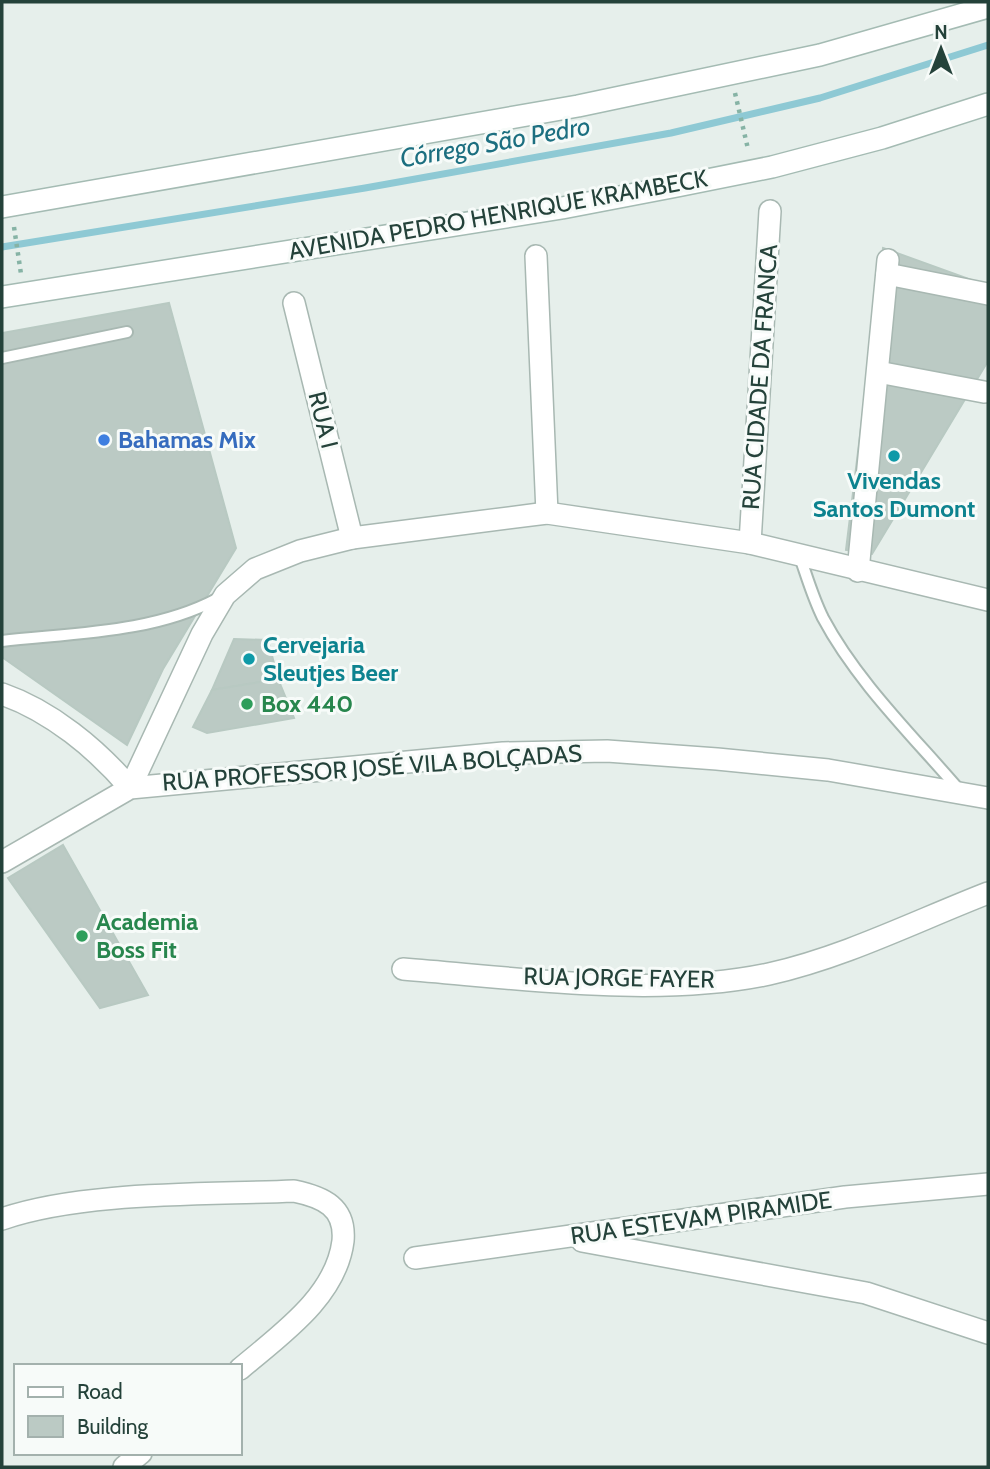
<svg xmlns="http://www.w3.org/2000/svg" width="990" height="1469" viewBox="0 0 990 1469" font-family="Cabin,sans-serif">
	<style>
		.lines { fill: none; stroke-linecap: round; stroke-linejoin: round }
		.stream { stroke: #8ec9d4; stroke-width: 7 }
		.building { fill: #bbcac4; stroke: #b8c9c2; stroke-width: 2 }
		.service-casing { stroke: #a8b8b2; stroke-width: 14 }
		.minor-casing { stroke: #a8b8b2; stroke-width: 24 }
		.tertiary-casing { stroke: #a8b8b2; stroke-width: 24 }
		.secondary-casing { stroke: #a4bbb3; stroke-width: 24 }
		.path { stroke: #86b3a5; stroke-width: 4.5; stroke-dasharray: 3.5 5; stroke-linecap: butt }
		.service { stroke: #fff; stroke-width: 10 }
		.minor { stroke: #fff; stroke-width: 21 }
		.tertiary { stroke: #fff; stroke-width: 21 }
		.secondary { stroke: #fff; stroke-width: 21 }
		.shop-dot { fill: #3f7fe0; stroke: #f7fbf9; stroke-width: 2.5 }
		.culture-dot { fill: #0f9aa8; stroke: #f7fbf9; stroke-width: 2.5 }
		.leisure-dot { fill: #2e9e5b; stroke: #f7fbf9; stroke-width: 2.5 }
		.labels { text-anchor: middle; stroke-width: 6; stroke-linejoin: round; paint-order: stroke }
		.street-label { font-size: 24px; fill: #24423a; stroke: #f7fbf9 }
		.shop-label { font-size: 24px; font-weight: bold; fill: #366cbe; stroke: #f7fbf9; text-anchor: start }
		.culture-label { font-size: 24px; font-weight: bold; fill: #0d838f; stroke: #f7fbf9 }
		.leisure-label { font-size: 24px; font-weight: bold; fill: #27864d; stroke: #f7fbf9; text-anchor: start }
		.water-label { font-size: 26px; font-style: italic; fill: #1c6f80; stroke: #f7fbf9 }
	</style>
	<rect width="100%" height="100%" fill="#e6efeb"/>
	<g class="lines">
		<path class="stream" d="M2 247 365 188 671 133 820 98 988 45"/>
	</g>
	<g class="building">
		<path d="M883 248 988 286V361L872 554 846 550Z"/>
		<path d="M169 303 236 548 163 669 127 745 2 657V333Z"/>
		<path d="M234 639 268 640 278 679 212 690Z"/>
		<path d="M278 679 294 718 207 733 193 727 212 690Z"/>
		<path d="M63 845 148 995 100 1008 8 878Z"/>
	</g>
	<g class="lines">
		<g class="service-casing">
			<g id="service">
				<path d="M2 358 127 332"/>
				<path d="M800 557C807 577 813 598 823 618 857 682 914 737 961 792"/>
				<path d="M2 641C73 633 153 633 217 599"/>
			</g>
		</g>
		<g class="minor-casing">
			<g id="minor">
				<path d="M536 256 547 513"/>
				<path d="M887 274 988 294"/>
				<path d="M294 303 352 538"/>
				<path d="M878 372 984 392"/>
				<path d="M750 543 770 211"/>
				<path d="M858 571 888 260"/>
				<path d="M2 694C51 711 97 749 130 788L202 634 225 595 255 569 300 551 352 538 547 513 750 543 988 600"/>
				<path d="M403 969C518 978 657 998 769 974 845 957 916 921 988 893"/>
				<path d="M2 1219C83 1191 207 1195 294 1191 323 1197 346 1207 343 1241 336 1297 280 1335 240 1369"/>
				<path d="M582 1241 866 1293 988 1333"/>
				<path d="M415 1258 845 1197 988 1184"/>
				<path d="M124 1467 141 1453"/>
			</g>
		</g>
		<g class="tertiary-casing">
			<path id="tertiary" d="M2 862 130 788 503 753 607 751 717 759 828 770 988 798"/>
		</g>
		<g class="secondary-casing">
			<g id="secondary">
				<path d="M2 207 578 106 820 55 988 7"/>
				<path d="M2 297 562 208 677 186 772 167 882 138 988 104"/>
			</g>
		</g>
		<g class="path">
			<path d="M735 93 748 149"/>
			<path d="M14 227 21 274"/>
		</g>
		<use href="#service" class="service"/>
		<use href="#minor" class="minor"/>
		<use href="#tertiary" class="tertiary"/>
		<use href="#secondary" class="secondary"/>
	</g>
	<circle class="shop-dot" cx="104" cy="440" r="7"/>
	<g class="culture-dot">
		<circle cx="894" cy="456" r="7"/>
		<circle cx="249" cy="659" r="7"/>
	</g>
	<g class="leisure-dot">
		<circle cx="247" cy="704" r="7"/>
		<circle cx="82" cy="936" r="7"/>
	</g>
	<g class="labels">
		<g class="street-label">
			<text transform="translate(498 215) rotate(-10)" y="8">AVENIDA PEDRO HENRIQUE KRAMBECK</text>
			<text transform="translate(760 377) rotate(-86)" y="8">RUA CIDADE DA FRANCA</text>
			<text transform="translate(323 420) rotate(76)" y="8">RUA I</text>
			<text transform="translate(372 768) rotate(-4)" y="8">RUA PROFESSOR JOSÉ VILA BOLÇADAS</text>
			<text transform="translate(619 978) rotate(1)" y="8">RUA JORGE FAYER</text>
			<text transform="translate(701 1218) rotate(-8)" y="8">RUA ESTEVAM PIRAMIDE</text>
		</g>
		<g class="shop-label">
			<text x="118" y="448">Bahamas Mix</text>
		</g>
		<g class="culture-label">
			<text x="894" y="489">Vivendas<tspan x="894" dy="28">Santos Dumont</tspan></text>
			<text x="263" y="653" text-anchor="start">Cervejaria<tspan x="263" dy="28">Sleutjes Beer</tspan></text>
		</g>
		<g class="leisure-label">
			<text x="261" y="712">Box 440</text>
			<text x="96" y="930">Academia<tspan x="96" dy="28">Boss Fit</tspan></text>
		</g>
		<g class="water-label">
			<text transform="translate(495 142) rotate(-10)" y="9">Córrego São Pedro</text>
		</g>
	</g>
	<rect width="990" height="1469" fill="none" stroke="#24423a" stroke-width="7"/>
	<rect x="14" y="1364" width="228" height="91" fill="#f7fbf9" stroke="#a3b1ad" stroke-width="2"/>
	<rect x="28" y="1387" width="35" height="10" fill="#ffffff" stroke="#a3b1ad" stroke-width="2"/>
	<text x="77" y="1399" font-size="21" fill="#24423a">Road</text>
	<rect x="28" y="1416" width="35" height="21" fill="#bbcac4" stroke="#a3b1ad" stroke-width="2"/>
	<text x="77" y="1434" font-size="21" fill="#24423a">Building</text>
	<g transform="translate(941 49)" stroke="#f7fbf9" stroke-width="5" paint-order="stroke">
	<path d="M0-5L12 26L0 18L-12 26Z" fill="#24423a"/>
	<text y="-10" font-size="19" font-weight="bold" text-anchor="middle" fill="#24423a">N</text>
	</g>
</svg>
